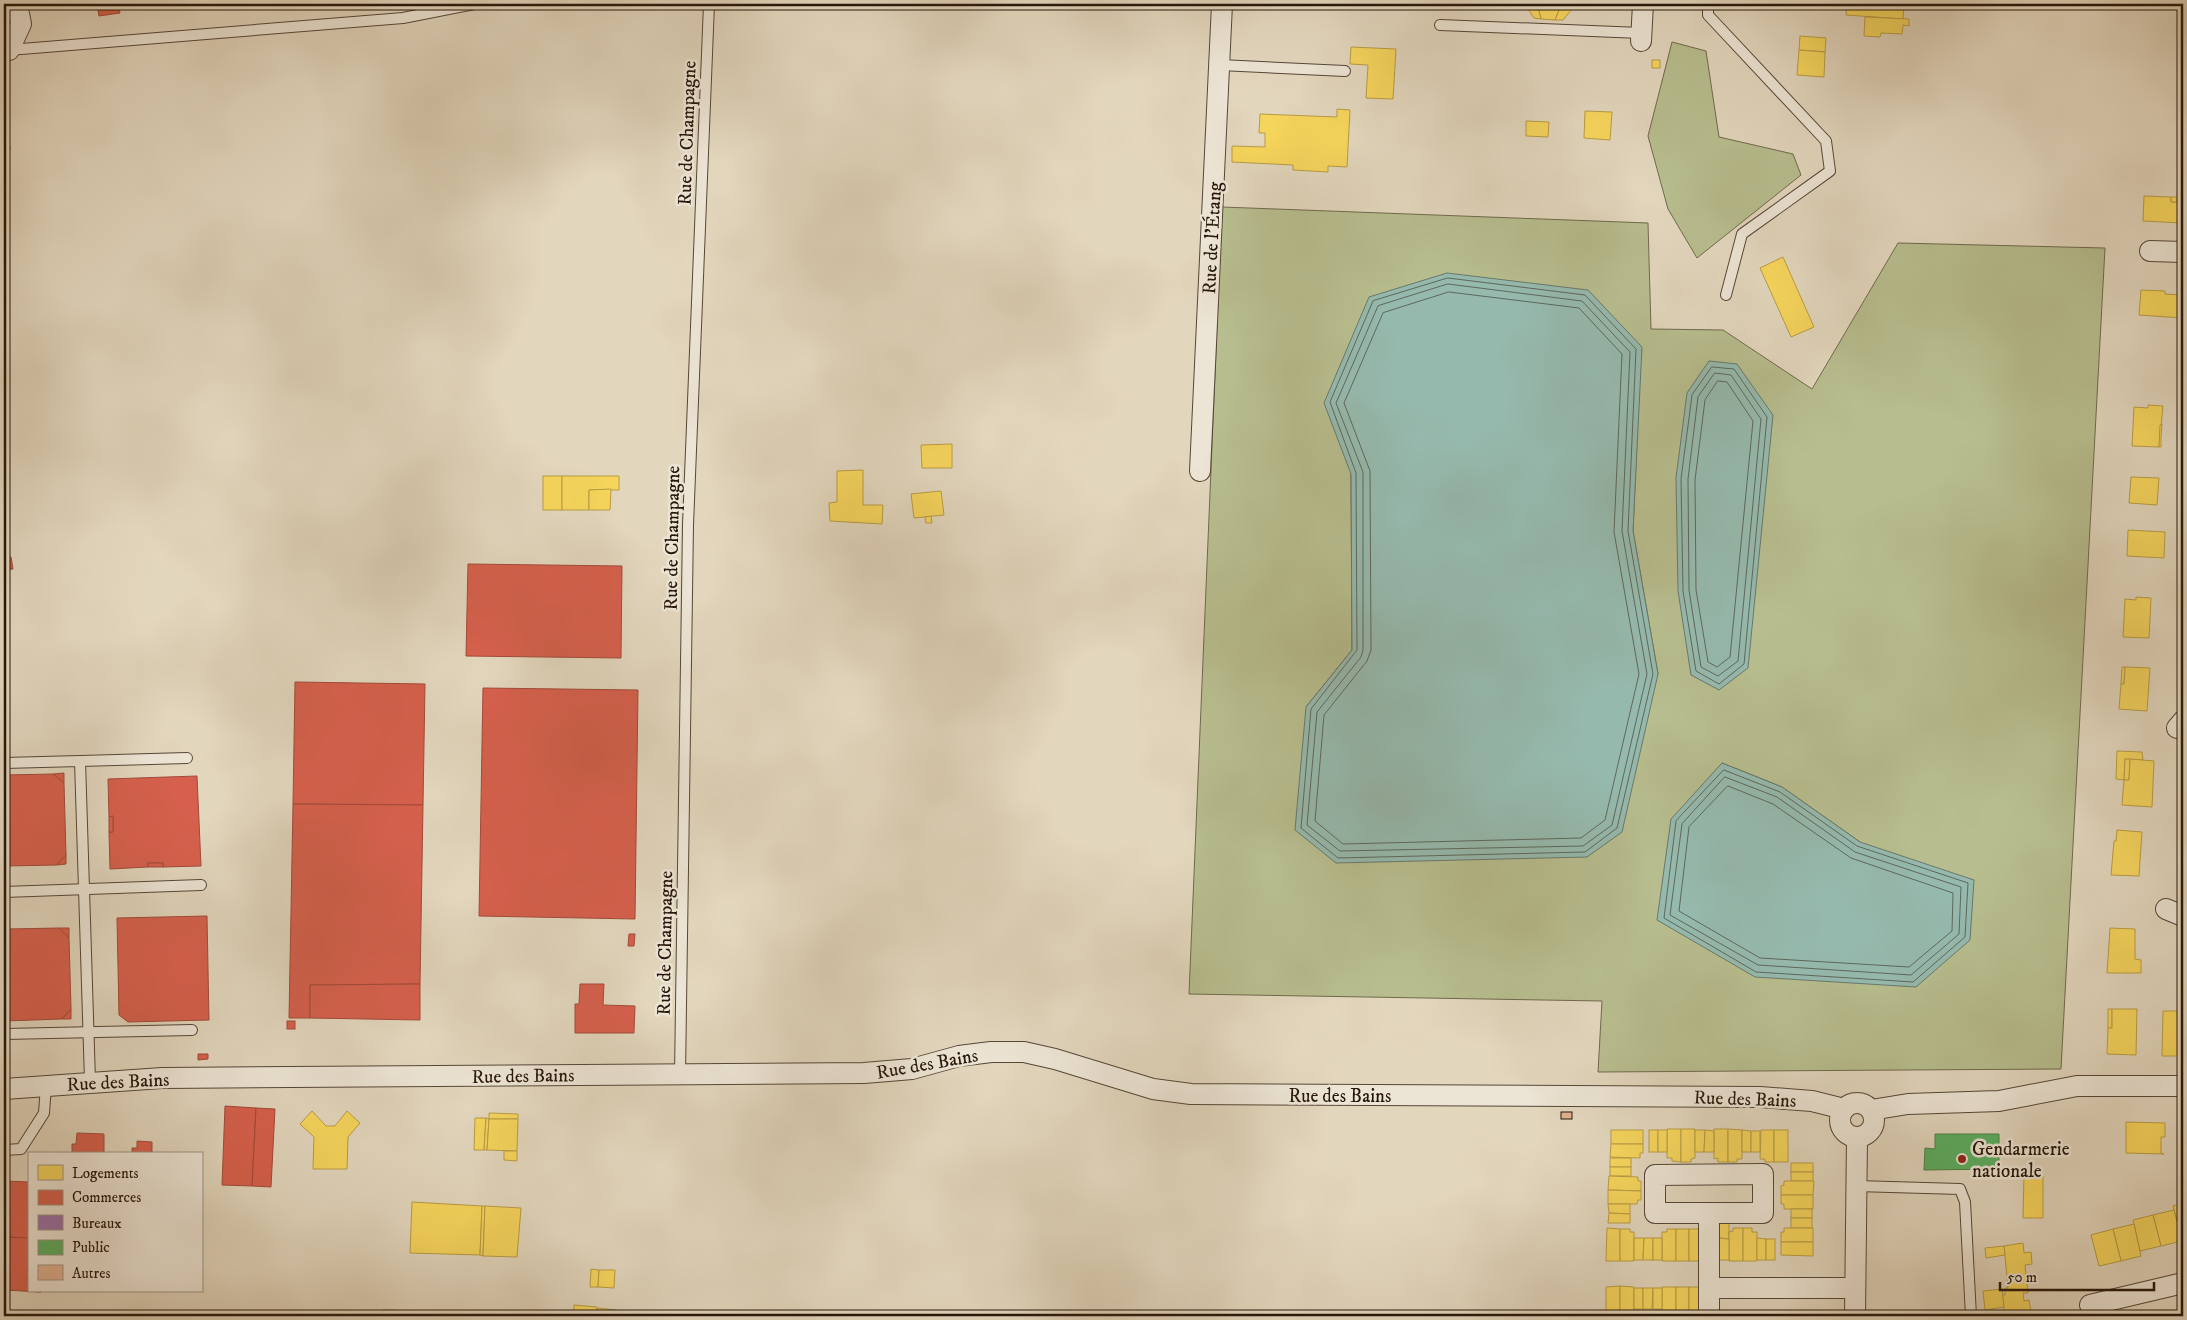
<svg xmlns="http://www.w3.org/2000/svg" width="2187" height="1320" viewBox="0 0 2187 1320" font-family="'IM FELL DW Pica',serif">
	<style>
		.green { fill: #b7bd8e; stroke: #6f6a4c; fill-rule: evenodd }
		.water { fill: #95b9ad; stroke: #69786c }
		.homes { fill: #f6d55c; stroke: #b89c44 }
		.shops { fill: #d6604d; stroke: #a24a39 }
		.offices { fill: #9970ab; stroke: #77557b }
		.public { fill: #5aae61; stroke: #4b8147 }
		.lines { fill: none; stroke-linecap: round; stroke-linejoin: round }
		.shore { stroke: #5e685c; stroke-width: 1 }
		.building { fill: #e0b292; stroke: #27170b }
		.lane-casing { stroke: #564738; stroke-width: 12 }
		.street-casing { stroke: #564738; stroke-width: 22 }
		.lane { stroke: #ece4d4; stroke-width: 10 }
		.street { stroke: #ece4d4; stroke-width: 20 }
		.poi-dot { fill: #8f2418; stroke: #ece4d4; stroke-width: 2 }
		.labels { text-anchor: middle; stroke-width: 5; stroke-linejoin: round; paint-order: stroke }
		.street-label { font-size: 19px; fill: #27170b; stroke: #ece4d4 }
		.poi-label { font-size: 19px; fill: #27170b; stroke: #ece4d4; text-anchor: start }
	</style>
	<rect width="100%" height="100%" fill="#e2d6bd"/>
	<filter id="stains"><feTurbulence type="fractalNoise" baseFrequency=".004" numOctaves="4"/><feColorMatrix values="0 0 0 0 .2 0 0 0 0 .09 0 0 0 0 .02 0 0 0 .5 -.17"/></filter>
	<radialGradient id="worn" r=".72"><stop offset=".6" stop-color="#630" stop-opacity="0"/><stop offset="1" stop-color="#630" stop-opacity=".3"/></radialGradient>
	<g class="green">
		<path d="M1672 42 1706 51 1719 137 1793 154 1801 175 1697 258 1668 209 1648 136Z"/>
		<path d="M1222 207 1648 223 1651 329 1723 330 1812 389 1898 243 2105 248 2061 1069 1598 1072 1602 1001 1189 994ZM1641 347 1633 531 1658 674 1306 707 1352 650 1351 474ZM1722 763 1782 787 1860 842Z"/>
	</g>
	<g class="water">
		<path d="M1447 273 1588 290 1642 347 1633 531 1658 674 1622 832 1587 857 1336 863 1295 830 1306 707 1352 650 1351 474 1324 403 1369 297Z"/>
		<path d="M1709 361 1737 364 1773 415 1748 668 1719 690 1691 675 1678 591 1676 478 1687 393Z"/>
		<path d="M1722 763 1782 787 1860 842 1974 880 1970 940 1916 987 1755 977 1657 920 1671 819Z"/>
	</g>
	<g class="homes">
		<path d="M1525 4H1576L1572 9 1560 8 1555 20 1541 19 1538 7Z"/>
		<path d="M1847 4H1904L1903 19 1846 15Z"/>
		<path d="M1526 6 1538 7 1541 19 1534 18Z"/>
		<path d="M1560 8 1572 9 1563 20H1555Z"/>
		<path d="M1865 17 1909 19V26L1903 25 1902 34 1881 33 1880 37 1864 36Z"/>
		<path d="M1800 36 1826 38 1825 52 1799 50Z"/>
		<path d="M1351 47 1396 49 1393 99 1366 98 1368 65 1350 64Z"/>
		<path d="M1799 50 1825 52 1824 77 1797 75Z"/>
		<rect x="1652" y="60" width="8" height="8"/>
		<path d="M1337 109 1350 110 1347 167 1328 166V172L1293 170V165L1232 162V146L1265 147V133H1259L1260 114 1337 117Z"/>
		<path d="M1585 111 1612 112 1610 140 1584 138Z"/>
		<path d="M1526 121 1549 122 1548 137 1526 136Z"/>
		<path d="M2144 196 2171 197V202H2182L2181 223 2143 221Z"/>
		<path d="M2171 197H2183L2182 202H2171Z"/>
		<path d="M1783 257 1814 327 1791 337 1760 268Z"/>
		<path d="M2141 290 2165 291V294L2183 295 2182 318 2139 315Z"/>
		<path d="M2148 405 2163 406 2159 447 2132 446 2134 407 2148 408Z"/>
		<path d="M2162 424 2161 437V447H2159L2160 425Z"/>
		<path d="M952 444V468H922L921 445Z"/>
		<path d="M863 470V505H883L882 524 830 521 829 503 837 502V471Z"/>
		<rect x="543" y="476" width="19" height="34"/>
		<path d="M562 476H619V490H589V510H562Z"/>
		<path d="M2131 477 2159 478 2157 505 2129 503Z"/>
		<path d="M611 489 610 510H589V490Z"/>
		<path d="M941 491 944 515 914 518 911 494Z"/>
		<path d="M931 516 932 523H926L925 517Z"/>
		<path d="M2128 530 2165 532 2164 558 2127 556Z"/>
		<path d="M2136 597 2151 598 2149 638 2123 637 2125 599 2136 600Z"/>
		<path d="M2122 667H2125L2124 684H2121Z"/>
		<path d="M2125 667 2150 668 2147 711 2119 709 2121 684H2124Z"/>
		<path d="M2117 751 2142 752 2143 760 2125 759 2124 780 2116 779Z"/>
		<path d="M2125 759H2130L2129 780H2124Z"/>
		<path d="M2130 759 2154 761 2152 807 2122 805 2124 780H2129Z"/>
		<path d="M2117 830 2142 832 2139 876 2111 875 2114 841H2116Z"/>
		<path d="M2110 928 2135 929V959L2141 960V973H2107Z"/>
		<rect x="2108" y="1009" width="4" height="19"/>
		<path d="M2112 1009H2137L2136 1055 2107 1054 2108 1028H2112Z"/>
		<path d="M2163 1011H2183V1056H2162Z"/>
		<path d="M312 1111 326 1126H335L347 1111 360 1123 348 1137 347 1169H313L314 1137 300 1124Z"/>
		<path d="M489 1113 518 1114V1119H489Z"/>
		<path d="M475 1118H486L484 1150H474Z"/>
		<path d="M486 1118 489 1119 487 1150H484Z"/>
		<path d="M489 1119H518L517 1151 487 1150Z"/>
		<path d="M2126 1122 2165 1123V1137H2161V1153L2164 1154 2126 1153Z"/>
		<path d="M1667 1129H1681V1162L1672 1161V1158H1667Z"/>
		<path d="M1681 1129H1695V1158L1691 1159V1162H1681Z"/>
		<path d="M1714 1129H1728V1162H1718V1158L1714 1159Z"/>
		<path d="M1728 1129 1742 1130V1159H1737V1162H1728Z"/>
		<rect x="1611" y="1130" width="32" height="14"/>
		<rect x="1649" y="1130" width="9" height="22"/>
		<rect x="1658" y="1130" width="9" height="22"/>
		<path d="M1695 1130H1705L1704 1152H1695Z"/>
		<path d="M1705 1130 1714 1131V1152H1704Z"/>
		<path d="M1742 1130 1751 1131V1152H1742Z"/>
		<path d="M1761 1130H1774V1162H1765V1159H1760Z"/>
		<rect x="1774" y="1130" width="14" height="32"/>
		<rect x="1751" y="1131" width="9" height="21"/>
		<path d="M1611 1144H1643V1153H1640V1158L1610 1157Z"/>
		<path d="M504 1151H517V1161L504 1160Z"/>
		<rect x="1610" y="1158" width="21" height="9"/>
		<rect x="1791" y="1163" width="22" height="9"/>
		<rect x="1610" y="1167" width="21" height="9"/>
		<rect x="1791" y="1172" width="22" height="9"/>
		<path d="M1609 1176 1638 1177V1181H1641V1191L1608 1190Z"/>
		<path d="M2024 1176H2043V1218H2023Z"/>
		<path d="M1784 1181H1814L1813 1195H1781V1186L1784 1185Z"/>
		<path d="M1608 1190 1641 1191V1200H1638L1637 1204H1608Z"/>
		<path d="M1781 1195H1813V1209H1784V1204H1781Z"/>
		<path d="M412 1202 482 1206 480 1255 410 1253Z"/>
		<path d="M2183 1203V1236L2181 1237 2173 1206Z"/>
		<path d="M1608 1204H1630V1214L1609 1213Z"/>
		<path d="M482 1206H485L483 1256 480 1255Z"/>
		<path d="M485 1206 521 1208 517 1257 483 1256Z"/>
		<rect x="1791" y="1209" width="21" height="9"/>
		<path d="M2174 1210 2182 1241 2161 1246 2153 1215Z"/>
		<path d="M1609 1213 1630 1214V1223H1608Z"/>
		<path d="M2153 1215 2161 1246 2140 1251 2133 1220Z"/>
		<path d="M1720 1217H1729V1239L1719 1238Z"/>
		<rect x="1791" y="1218" width="21" height="10"/>
		<path d="M2134 1224 2141 1256 2121 1261 2113 1229Z"/>
		<path d="M1607 1228 1620 1229V1261H1606Z"/>
		<path d="M1733 1228H1743V1261H1729V1232L1733 1231Z"/>
		<path d="M1743 1228H1752V1232H1757V1261H1743Z"/>
		<path d="M1784 1228H1813V1242H1781V1232H1784Z"/>
		<path d="M1620 1229H1630V1232H1634V1261H1620Z"/>
		<path d="M1667 1229H1676V1261H1662V1232H1667Z"/>
		<rect x="1676" y="1229" width="13" height="32"/>
		<path d="M1689 1229H1699V1232H1703V1261H1689Z"/>
		<path d="M2113 1229 2121 1261 2099 1266 2091 1235Z"/>
		<path d="M1634 1238H1644L1643 1260H1634Z"/>
		<path d="M1644 1238H1653V1260H1643Z"/>
		<rect x="1653" y="1238" width="9" height="22"/>
		<path d="M1719 1238 1729 1239V1260H1719Z"/>
		<path d="M1757 1238 1766 1239V1260H1757Z"/>
		<rect x="1766" y="1239" width="9" height="21"/>
		<path d="M1781 1242H1813V1256L1781 1255Z"/>
		<path d="M2023 1243 2024 1253 2031 1252 2032 1264 2025 1265 2028 1293H2023L2024 1301 2029 1300 2031 1312 2023 1313 2024 1316H2005L2002 1295H2005V1288H2008L2004 1246Z"/>
		<path d="M2004 1246 2005 1255 1986 1258 1985 1248Z"/>
		<path d="M591 1269 599 1270 598 1287H590Z"/>
		<path d="M599 1270H615L614 1288 598 1287Z"/>
		<path d="M1620 1286V1316H1606V1287Z"/>
		<path d="M1620 1286 1634 1287V1316H1620Z"/>
		<rect x="1662" y="1287" width="14" height="29"/>
		<rect x="1676" y="1287" width="13" height="29"/>
		<rect x="1689" y="1287" width="14" height="29"/>
		<rect x="1634" y="1288" width="9" height="21"/>
		<path d="M1643 1288H1653L1652 1309H1643Z"/>
		<rect x="1653" y="1288" width="9" height="21"/>
		<path d="M2002 1289 2004 1307 1985 1310 1983 1291Z"/>
		<path d="M574 1305 597 1307V1314L574 1312Z"/>
		<path d="M598 1308 616 1310V1316H597Z"/>
		<path d="M382 1310H395V1316H381Z"/>
		<path d="M574 1312 597 1314V1316H573Z"/>
	</g>
	<g class="shops">
		<path d="M118 4 120 13 99 16 97 5Z"/>
		<path d="M11 557 13 569 4 570V558Z"/>
		<path d="M468 564 622 566 621 658 466 656Z"/>
		<path d="M295 682 425 684 423 805 293 804Z"/>
		<path d="M483 688 638 690 635 919 479 916Z"/>
		<path d="M64 773V783L53 774Z"/>
		<path d="M53 774 64 783 66 855 57 865 6 866 4 775Z"/>
		<path d="M197 776 201 866 163 867V863H148V867L110 869 109 832H113V816L109 817 108 779Z"/>
		<path d="M293 804 423 805 420 984 310 985V1018H289Z"/>
		<path d="M113 816V832H109V817Z"/>
		<path d="M66 855V864L57 865Z"/>
		<rect x="148" y="863" width="15" height="4"/>
		<path d="M207 916 209 1020 128 1022 119 1015 117 918Z"/>
		<path d="M59 928 69 938 71 1009 62 1019 4 1021V961H9L8 929Z"/>
		<path d="M59 928H69V938Z"/>
		<path d="M629 934H635L634 946H628Z"/>
		<path d="M420 984V1020L310 1018V985Z"/>
		<path d="M580 984H604L603 1005 635 1006 634 1033H575V1004H579Z"/>
		<path d="M71 1009V1019H62Z"/>
		<rect x="287" y="1021" width="8" height="8"/>
		<path d="M198 1054H208V1059L198 1060Z"/>
		<path d="M225 1106 256 1108 252 1186 222 1185Z"/>
		<path d="M256 1108 275 1109 271 1187 252 1186Z"/>
		<path d="M77 1133 104 1134V1154H72V1144H76Z"/>
		<path d="M137 1141 152 1142V1154H132V1148H137Z"/>
		<path d="M4 1181 29 1182V1238L4 1237Z"/>
		<path d="M4 1237 29 1238V1291L41 1292 4 1290Z"/>
	</g>
	<g class="offices">
		<path d="M4 91 10 150 4 151Z"/>
		<path d="M4 161 8 211 4 212Z"/>
	</g>
	<path class="public" d="M1935 1134H1999V1169L1924 1170 1925 1148 1935 1149Z"/>
	<g class="lines">
		<g class="shore">
			<path d="M1448 278 1585 295 1636 349 1628 531 1653 674 1617 828 1585 852 1338 858 1301 828 1311 709 1357 650 1356 473 1330 402 1373 301Z"/>
			<path d="M1448 284 1582 301 1630 352 1622 531 1647 674 1612 825 1583 846 1340 851 1307 825 1317 712 1361 657 1363 650V472L1336 403 1378 306Z"/>
			<path d="M1449 292 1579 308 1622 354 1614 532 1639 674 1605 820 1581 838 1343 844 1315 821 1324 715 1367 661 1371 650 1370 471 1344 403 1383 313Z"/>
			<path d="M1712 367 1734 369 1767 417 1744 664 1719 684 1696 671 1683 591 1681 479 1692 395Z"/>
			<path d="M1715 373 1731 375 1761 419 1738 661 1718 676 1701 667 1689 590 1688 479 1698 397Z"/>
			<path d="M1718 381 1727 382 1753 421 1730 657 1717 667 1708 662 1696 590 1695 480 1705 400Z"/>
			<path d="M1724 770 1780 792 1857 846 1968 883 1965 937 1913 982 1756 972 1664 918 1676 821Z"/>
			<path d="M1725 777 1777 797 1855 852 1961 887 1959 934 1911 975 1758 965 1670 915 1682 824Z"/>
			<path d="M1728 786 1773 804 1851 858 1953 893 1952 931 1909 967 1760 958 1679 911 1689 827Z"/>
		</g>
	</g>
	<rect class="building" x="1561" y="1112" width="11" height="7"/>
	<g class="lines">
		<g class="lane-casing">
			<g id="lane">
				<path d="M1708 4V15L1826 141 1830 171 1742 234 1726 295"/>
				<path d="M1440 25 1641 33"/>
				<path d="M9 50 403 18 474 4"/>
				<path d="M1220 65 1345 71"/>
				<path d="M80 761 187 758"/>
				<path d="M4 763 80 761 90 1081"/>
				<path d="M4 892 201 885"/>
				<path d="M4 1034 192 1030"/>
				<path d="M680 1074 688 525 709 4"/>
				<path d="M4 1150 21 1149 44 1113 46 1085"/>
				<path d="M1856 1186 1960 1189 1965 1202 1971 1316"/>
			</g>
		</g>
		<g class="street-casing">
			<g id="street">
				<path d="M1641 41 1643 4"/>
				<path d="M4 51 9 50 21 24 17 4"/>
				<path d="M2150 251 2183 252"/>
				<path d="M1200 471 1222 4"/>
				<path d="M2177 728 2183 721"/>
				<path d="M2166 909 2183 916"/>
				<path d="M4 1089 162 1078 864 1073 912 1069 959 1056 991 1052H1024L1055 1059 1153 1089 1191 1094 1760 1097 1812 1101 1844 1109"/>
				<circle cx="1857" cy="1120" r="17"/>
				<path d="M1871 1110 1908 1104 1999 1101 2077 1086H2183"/>
				<path d="M1763 1174V1213H1655V1175Z"/>
				<path d="M1709 1213V1316"/>
				<path d="M1709 1288H1855"/>
				<path d="M2090 1305 2183 1283"/>
				<path d="M1855 1316 1857 1138"/>
			</g>
		</g>
		<use href="#lane" class="lane"/>
		<use href="#street" class="street"/>
	</g>
	<circle class="poi-dot" cx="1962" cy="1159" r="5"/>
	<g class="labels">
		<g class="street-label">
			<text transform="translate(686 133) rotate(-88)" y="7">Rue de Champagne</text>
			<text transform="translate(1211 238) rotate(-87)" y="7">Rue de l'Étang</text>
			<text transform="translate(671 538) rotate(-89)" y="7">Rue de Champagne</text>
			<text transform="translate(664 943) rotate(-89)" y="7">Rue de Champagne</text>
			<text transform="translate(927 1063) rotate(-10)" y="7">Rue des Bains</text>
			<text transform="translate(523 1075) rotate(-1)" y="7">Rue des Bains</text>
			<text transform="translate(118 1081) rotate(-3)" y="7">Rue des Bains</text>
			<text x="1340" y="1102">Rue des Bains</text>
			<text transform="translate(1745 1098) rotate(2)" y="7">Rue des Bains</text>
		</g>
		<g class="poi-label">
			<text x="1972" y="1155">Gendarmerie<tspan x="1972" dy="22">nationale</tspan></text>
		</g>
	</g>
	<rect width="2187" height="1320" fill="none" stroke="#e2d6bd" stroke-width="20"/>
	<rect x="5" y="5" width="2177" height="1310" fill="none" stroke="#27170b" stroke-width="2.5"/>
	<rect x="10" y="10" width="2167" height="1300" fill="none" stroke="#27170b"/>
	<rect x="28" y="1152" width="175" height="140" fill="#ece4d4" stroke="#9d9284"/>
	<rect x="38" y="1165" width="25" height="15" fill="#f6d55c" stroke="#9d9284"/>
	<text x="72" y="1178" font-size="15" fill="#27170b">Logements</text>
	<rect x="38" y="1190" width="25" height="15" fill="#d6604d" stroke="#9d9284"/>
	<text x="72" y="1202" font-size="15" fill="#27170b">Commerces</text>
	<rect x="38" y="1215" width="25" height="15" fill="#9970ab" stroke="#9d9284"/>
	<text x="72" y="1228" font-size="15" fill="#27170b">Bureaux</text>
	<rect x="38" y="1240" width="25" height="15" fill="#5aae61" stroke="#9d9284"/>
	<text x="72" y="1252" font-size="15" fill="#27170b">Public</text>
	<rect x="38" y="1265" width="25" height="15" fill="#e0b292" stroke="#9d9284"/>
	<text x="72" y="1278" font-size="15" fill="#27170b">Autres</text>
	<path d="M2000 1282v8h154v-8" fill="none" stroke="#27170b" stroke-width="2.5"/>
	<text x="2007" y="1282" font-size="15" fill="#27170b" stroke="#ece4d4" stroke-width="4" paint-order="stroke">50 m</text>
	<rect width="100%" height="100%" filter="url(#stains)"/>
	<rect width="100%" height="100%" fill="url(#worn)"/>
</svg>
